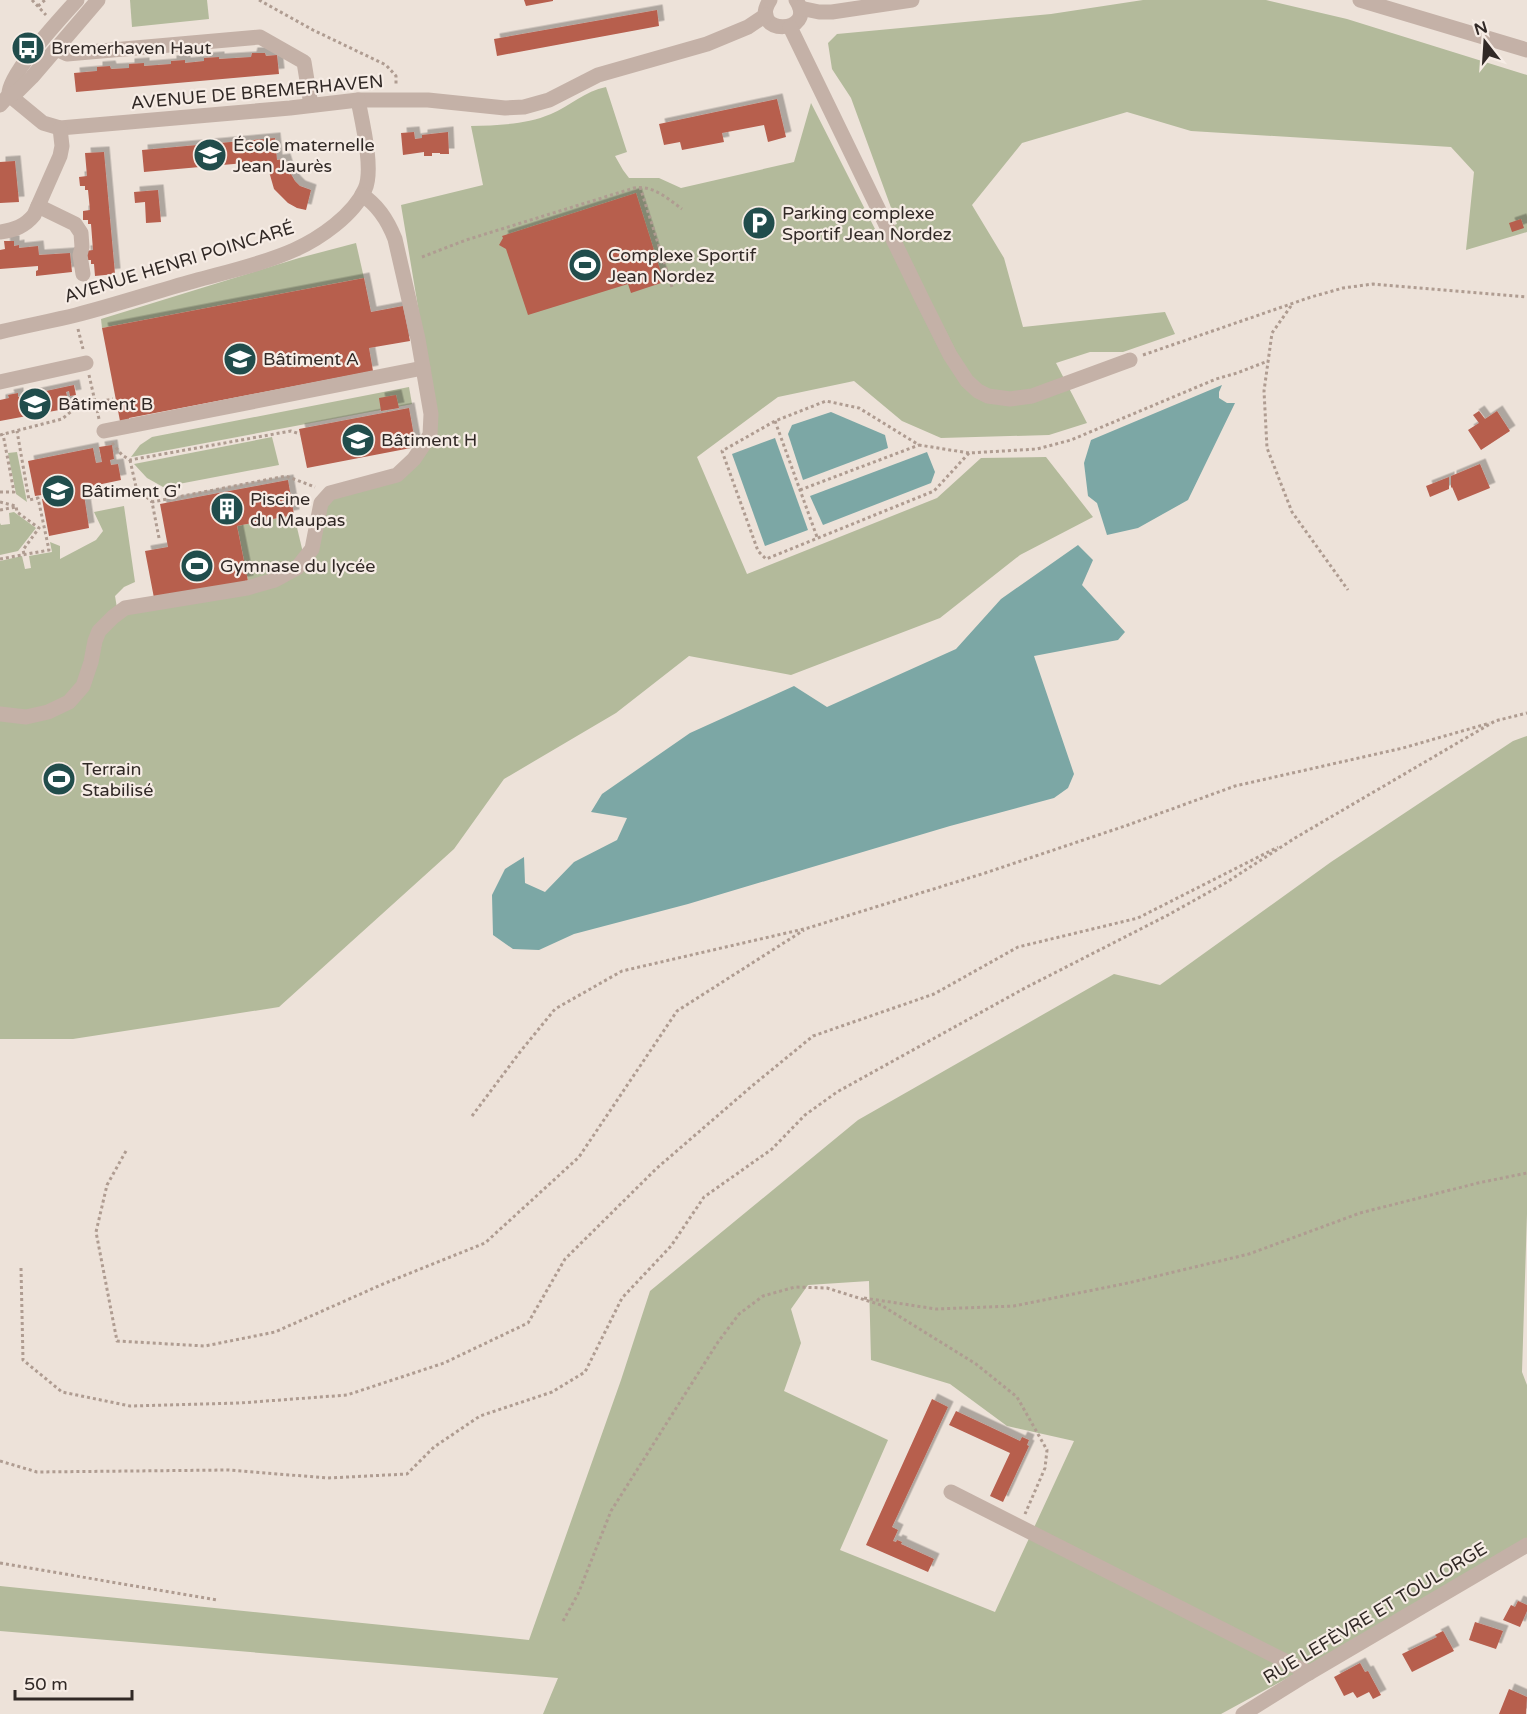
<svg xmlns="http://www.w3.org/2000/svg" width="1527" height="1714" viewBox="0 0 1527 1714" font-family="'Varela Round',sans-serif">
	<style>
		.green { fill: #b3ba9b; fill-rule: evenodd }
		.water { fill: #7ca7a5 }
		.building { fill: #b75e4e; filter: url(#shadow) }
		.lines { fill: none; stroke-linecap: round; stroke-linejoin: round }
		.path { stroke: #af9c91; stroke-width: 3; stroke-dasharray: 3 3; stroke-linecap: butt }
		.minor { stroke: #c4b1a7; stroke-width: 15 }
		.labels { text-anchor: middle; stroke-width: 4.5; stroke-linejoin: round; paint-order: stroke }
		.poi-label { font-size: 18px; fill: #312926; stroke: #f6ece5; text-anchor: start }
		.street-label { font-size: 18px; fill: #312926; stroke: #f6ece5 }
	</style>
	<defs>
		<filter id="shadow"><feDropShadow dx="5.5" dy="-5.5" stdDeviation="0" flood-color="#0004"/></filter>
	</defs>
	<rect width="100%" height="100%" fill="#ede2d9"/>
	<g class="green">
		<path d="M130 0H207L209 19 132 27Z"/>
		<path d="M1143 0H1266L1347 19 1527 75V232L1466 250 1474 172 1451 147 1191 131 1127 112 1022 143 972 205 1004 258 1023 327 1165 312 1175 334 1123 352H1090L1056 363 1087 423 1049 435 941 438 902 421 854 381 778 397 697 457 747 574 937 498 981 458 1046 457 1093 517 1020 555 940 618 791 675 689 656 616 713 504 779 454 849 279 1007 73 1039H0V719L75 702 100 636 122 615 301 573 327 500 401 477 435 409 401 205 483 185 471 126C498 125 525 125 551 114 570 106 585 91 606 87L627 152 615 156 623 170 629 178H659L681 188 794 162 811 103 876 231 897 224 851 98 832 69 828 43 837 34 1051 14Z"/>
		<path d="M356 243 364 278 102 328 101 319 299 258Z"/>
		<path d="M409 387 412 404 131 457 140 445 152 437Z"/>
		<path d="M272 437 279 465 163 487 147 478 134 464Z"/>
		<path d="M17 452 27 502 16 494 8 453Z"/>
		<path d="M124 506 135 582 124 587 115 596 117 608 84 676 73 691 55 705 30 712 0 710V561L22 556 25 569 31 568 29 556 52 552 50 542 60 546V559L96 540 103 531 94 512Z"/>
		<path d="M14 512 36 528 18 551 0 555V523L1 525 10 524 9 513Z"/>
		<path d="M294 515 304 557 297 568 248 581 237 526Z"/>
		<path d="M1527 736V1214L1522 1372 1527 1385V1548L1221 1714H543L558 1678 0 1631V1586L529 1640 621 1380 650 1291 858 1120 1114 974 1160 985 1331 862 1513 741ZM869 1281 871 1360 950 1384 1007 1426 1074 1441 995 1612 840 1550 888 1440 784 1391 801 1343 791 1309 808 1285Z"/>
	</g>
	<g class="water">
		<path d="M1222 385 1219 392V398L1227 403H1235L1188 500 1138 528 1107 535 1097 503 1088 496 1084 463 1091 440Z"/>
		<path d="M831 412 885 435 888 448 803 480 788 434 792 425Z"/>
		<path d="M775 438 808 530 765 546 732 454Z"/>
		<path d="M927 452 935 472 931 483 823 525 810 496Z"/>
		<path d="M1078 545 1093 560 1082 585 1125 632 1118 640 1034 656 1074 774 1068 788 1054 798 950 826 688 904 574 934 539 950 513 949 493 935 492 895 505 869 524 857 525 883 545 892 574 862 617 840 627 818 591 812 602 794 690 733 794 686 827 707 956 649 1001 599Z"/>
	</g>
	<g class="building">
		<path d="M524 0H553V1L526 6Z"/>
		<path d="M657 10 659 26 497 56 494 39Z"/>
		<path d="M252 53H265L266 56 277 55 279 74 76 92 74 73 97 71V67L110 66 111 69 129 68V64L144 63V66L171 64V61L185 60V63L204 61V58L219 57V59L251 57Z"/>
		<path d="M777 99 786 137 768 142 764 125 722 133 724 142 682 150 680 142 664 145 659 124Z"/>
		<path d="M414 132 415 139 422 138V135L448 132 449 154H440V153H432V156H424V152L403 155 401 133Z"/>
		<path d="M275 138 277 160 285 159 288 169 295 181 300 186 311 190 306 210 297 208 288 203 274 189 266 161 144 172 142 150Z"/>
		<path d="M104 152 115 274 95 276 94 264H91V260H86L85 251 93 250 91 224H88V220H83V211L90 210 88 190H85V186H80L79 177 87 176 85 153Z"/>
		<path d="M15 161 19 202 0 203V162Z"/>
		<path d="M158 190 161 222 146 223 145 202 135 203 134 192Z"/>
		<path d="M636 193 664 282 631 293 628 284 528 315 506 249 499 245 503 238 502 236Z"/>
		<path d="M1521 219 1524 228 1512 232 1509 223Z"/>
		<path d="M4 241H14V246L19 245V248L38 246 39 255 70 253 72 272 36 276V271L38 270V266L0 269V250L5 249Z"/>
		<path d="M364 278 371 312 403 306 410 341 369 348 373 371 129 418V419L120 421 102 328Z"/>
		<path d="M74 385 76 395 70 396 69 391 66 392 70 408 0 421V400L9 398 8 395 18 393V397Z"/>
		<path d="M396 395 399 408 381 411 379 398Z"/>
		<path d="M409 408 416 447 307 468 299 429Z"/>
		<path d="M1479 411 1485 419 1497 411 1510 431 1481 450 1468 430 1479 423 1473 415Z"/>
		<path d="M112 445 114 459 110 460 111 465 118 464 121 480 83 488 89 528 49 536 42 499 49 498 48 494 35 496 28 461 93 448 96 463 102 462 99 447Z"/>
		<path d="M1480 464 1490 488 1458 501 1452 487 1451 488V476Z"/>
		<path d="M1449 477V489L1430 497 1426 486Z"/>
		<path d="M288 480 294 515 237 526 248 581 154 598 145 551 168 547 160 504Z"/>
		<path d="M932 1399 948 1407 892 1527 898 1530 893 1541 896 1542 897 1540 902 1542 901 1544 934 1559 928 1572 866 1545Z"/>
		<path d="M956 1411 1020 1441 1022 1437 1029 1440 1027 1445 1029 1446 1003 1502 990 1496 1010 1453 949 1425Z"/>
		<path d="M1518 1601 1527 1605V1611L1520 1627 1503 1620 1511 1605 1515 1607Z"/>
		<path d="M1475 1622 1503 1631 1496 1649 1469 1640Z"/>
		<path d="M1443 1631 1454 1651 1412 1672 1402 1654 1437 1637 1435 1635Z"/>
		<path d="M1360 1663 1365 1672 1368 1671 1381 1695 1373 1699 1369 1692 1357 1698 1353 1692 1344 1696 1334 1677Z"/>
		<path d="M1509 1689 1527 1697 1526 1714H1499Z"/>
	</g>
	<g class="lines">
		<g class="path">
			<path d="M32 0 46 15"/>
			<path d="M259 0 313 30 386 65 396 76V86"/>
			<path d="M38 6 45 0"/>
			<path d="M640 187 672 287"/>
			<path d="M422 257 466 240 634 188C653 185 667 198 682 209"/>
			<path d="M1291 306 1272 333 1264 391 1267 448 1292 512 1348 590"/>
			<path d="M78 329 83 349"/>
			<path d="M1143 355 1311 297 1343 288 1373 284 1527 297"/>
			<path d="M89 375 99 419"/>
			<path d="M775 421 817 537"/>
			<path d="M0 435 62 419 79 405 113 399"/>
			<path d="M112 443 122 455 130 460 291 431 300 434"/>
			<path d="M969 453 934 491 766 559 758 551 722 451 775 421 826 401 859 408 919 445 969 453 1037 449 1071 440 1216 379 1237 373 1268 361"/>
			<path d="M130 460 136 487 152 502"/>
			<path d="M800 490 919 445"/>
			<path d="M0 492H14L3 434"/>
			<path d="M0 502 16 506 17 512 39 528 23 550 24 554"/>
			<path d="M0 510 16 507"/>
			<path d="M159 538 152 502 286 476 315 487"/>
			<path d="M0 559 49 550 38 498 29 500 17 431"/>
			<path d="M472 1116 520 1052 555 1009 622 971 808 928 985 873 1128 825 1235 786 1403 748 1490 723"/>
			<path d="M126 1151 107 1185 96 1232 117 1341 205 1346 275 1332 383 1284 485 1243 579 1157 677 1011 804 930"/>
			<path d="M21 1268 23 1360 62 1392 130 1406 240 1403 347 1395 444 1363 528 1323 565 1259 657 1168 752 1086 813 1036 934 994 1018 947 1138 918 1278 847"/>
			<path d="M864 1298 936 1309 1014 1306 1128 1283 1249 1254 1360 1213 1478 1183 1527 1173"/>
			<path d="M0 1461 37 1472 228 1470 328 1478 407 1474 434 1447 480 1416 552 1392 585 1372 622 1298 671 1246 704 1197 772 1149 805 1115 837 1092 1025 988 1168 915 1227 882 1295 838 1495 721 1527 713"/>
			<path d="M0 1563 217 1600"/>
			<path d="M563 1621 578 1594 611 1511 718 1342 739 1314 763 1296 795 1287 827 1288 881 1305 976 1364 1017 1397 1047 1450 1045 1468 1025 1514"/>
		</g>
		<g class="minor">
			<path d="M770 0C747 36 819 35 796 0"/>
			<path d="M1360 0 1527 50"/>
			<path d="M800 8 819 12H832L912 0"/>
			<path d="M790 27 922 299 950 355 967 381 978 391 988 396 1010 399 1032 396 1130 360"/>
			<path d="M56 49 67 54 260 37 304 62 311 105"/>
			<path d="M9 95 43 123 60 128 290 108 358 100H428L505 108 524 107 549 100 598 75 707 44 748 27 766 15"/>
			<path d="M9 95C6 76 63 16 77 0"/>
			<path d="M0 105 9 95 17 92 32 77 98 0"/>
			<path d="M38 206 75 224 81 233 82 247 80 255 83 274"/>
			<path d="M0 232C15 230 25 226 34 215L60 156 62 146 60 128"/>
			<path d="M0 332C25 326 51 321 76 315 115 305 154 292 194 281 226 272 263 264 294 250 319 239 354 215 365 189 374 170 362 121 358 100"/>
			<path d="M0 382 86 363"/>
			<path d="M104 431 423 368"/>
			<path d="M0 714 26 717 48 712 69 702 83 686 91 662 95 641 99 631 113 617 125 608 247 588 275 580 297 568 312 549 321 503 330 493 397 475 414 459 430 435 431 414 418 339 395 239C388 221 378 205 362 195"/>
			<path d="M951 1492 1309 1673"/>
			<path d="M1243 1714 1309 1673 1527 1545"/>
		</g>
	</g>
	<defs>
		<g id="bus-disc" transform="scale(1.725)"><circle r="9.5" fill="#214d4c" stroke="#f6ece5"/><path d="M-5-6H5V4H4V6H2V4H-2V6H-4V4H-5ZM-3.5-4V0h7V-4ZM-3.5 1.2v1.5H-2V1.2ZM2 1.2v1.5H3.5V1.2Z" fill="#fff"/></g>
		<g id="school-disc" transform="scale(1.725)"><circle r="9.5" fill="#214d4c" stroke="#f6ece5"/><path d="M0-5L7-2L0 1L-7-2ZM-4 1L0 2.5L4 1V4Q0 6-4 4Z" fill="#fff"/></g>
		<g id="parking-disc" transform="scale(1.725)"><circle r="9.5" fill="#214d4c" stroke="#f6ece5"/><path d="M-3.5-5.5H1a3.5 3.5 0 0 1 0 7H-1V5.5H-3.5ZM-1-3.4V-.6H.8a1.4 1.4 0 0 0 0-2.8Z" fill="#fff"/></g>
		<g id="stadium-disc" transform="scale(1.725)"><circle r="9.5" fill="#214d4c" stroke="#f6ece5"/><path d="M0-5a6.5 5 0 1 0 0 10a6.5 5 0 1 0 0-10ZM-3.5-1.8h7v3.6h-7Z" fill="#fff"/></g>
		<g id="university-disc" transform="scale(1.725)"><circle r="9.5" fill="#214d4c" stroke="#f6ece5"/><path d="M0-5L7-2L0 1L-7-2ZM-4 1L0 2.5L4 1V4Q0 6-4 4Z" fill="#fff"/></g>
		<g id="building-disc" transform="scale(1.725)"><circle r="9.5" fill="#214d4c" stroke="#f6ece5"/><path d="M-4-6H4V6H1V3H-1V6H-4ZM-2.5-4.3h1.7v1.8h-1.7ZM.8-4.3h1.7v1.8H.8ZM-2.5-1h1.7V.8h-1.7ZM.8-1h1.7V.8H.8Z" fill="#fff"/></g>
	</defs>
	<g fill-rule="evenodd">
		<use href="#bus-disc" x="28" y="48"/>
		<use href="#school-disc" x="210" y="155"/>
		<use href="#parking-disc" x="759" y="223"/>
		<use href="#stadium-disc" x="585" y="265"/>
		<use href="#university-disc" x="240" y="359"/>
		<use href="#university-disc" x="35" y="404"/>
		<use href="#university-disc" x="358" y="440"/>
		<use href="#university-disc" x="58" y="491"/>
		<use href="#building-disc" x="227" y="509"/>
		<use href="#stadium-disc" x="197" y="566"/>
		<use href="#stadium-disc" x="59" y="779"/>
	</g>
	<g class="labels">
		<g class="poi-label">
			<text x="51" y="54">Bremerhaven Haut</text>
			<text x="233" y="151">École maternelle<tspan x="233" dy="21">Jean Jaurès</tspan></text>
			<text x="782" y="219">Parking complexe<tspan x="782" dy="21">Sportif Jean Nordez</tspan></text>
			<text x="608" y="261">Complexe Sportif<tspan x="608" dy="21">Jean Nordez</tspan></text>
			<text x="263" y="365">Bâtiment A</text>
			<text x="58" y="410">Bâtiment B</text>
			<text x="381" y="446">Bâtiment H</text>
			<text x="81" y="497">Bâtiment G'</text>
			<text x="250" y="505">Piscine<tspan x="250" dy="21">du Maupas</tspan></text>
			<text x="220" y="572">Gymnase du lycée</text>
			<text x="82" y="775">Terrain<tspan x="82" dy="21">Stabilisé</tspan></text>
		</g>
		<g class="street-label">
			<text transform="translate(257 92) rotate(-5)" y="6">AVENUE DE BREMERHAVEN</text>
			<text transform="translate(179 262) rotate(-17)" y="6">AVENUE HENRI POINCARÉ</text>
			<text transform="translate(1375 1613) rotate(-31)" y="6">RUE LEFÈVRE ET TOULORGE</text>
		</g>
	</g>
	<g transform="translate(1485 42) rotate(343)" stroke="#f6ece5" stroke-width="4.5" paint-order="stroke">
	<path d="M0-4.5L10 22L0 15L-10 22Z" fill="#312926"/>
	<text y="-9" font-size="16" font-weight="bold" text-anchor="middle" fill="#312926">N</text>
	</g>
	<path d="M15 1690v9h117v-9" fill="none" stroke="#312926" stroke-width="3"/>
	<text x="24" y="1690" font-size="18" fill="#312926" stroke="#f6ece5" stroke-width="4.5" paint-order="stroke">50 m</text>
</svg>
